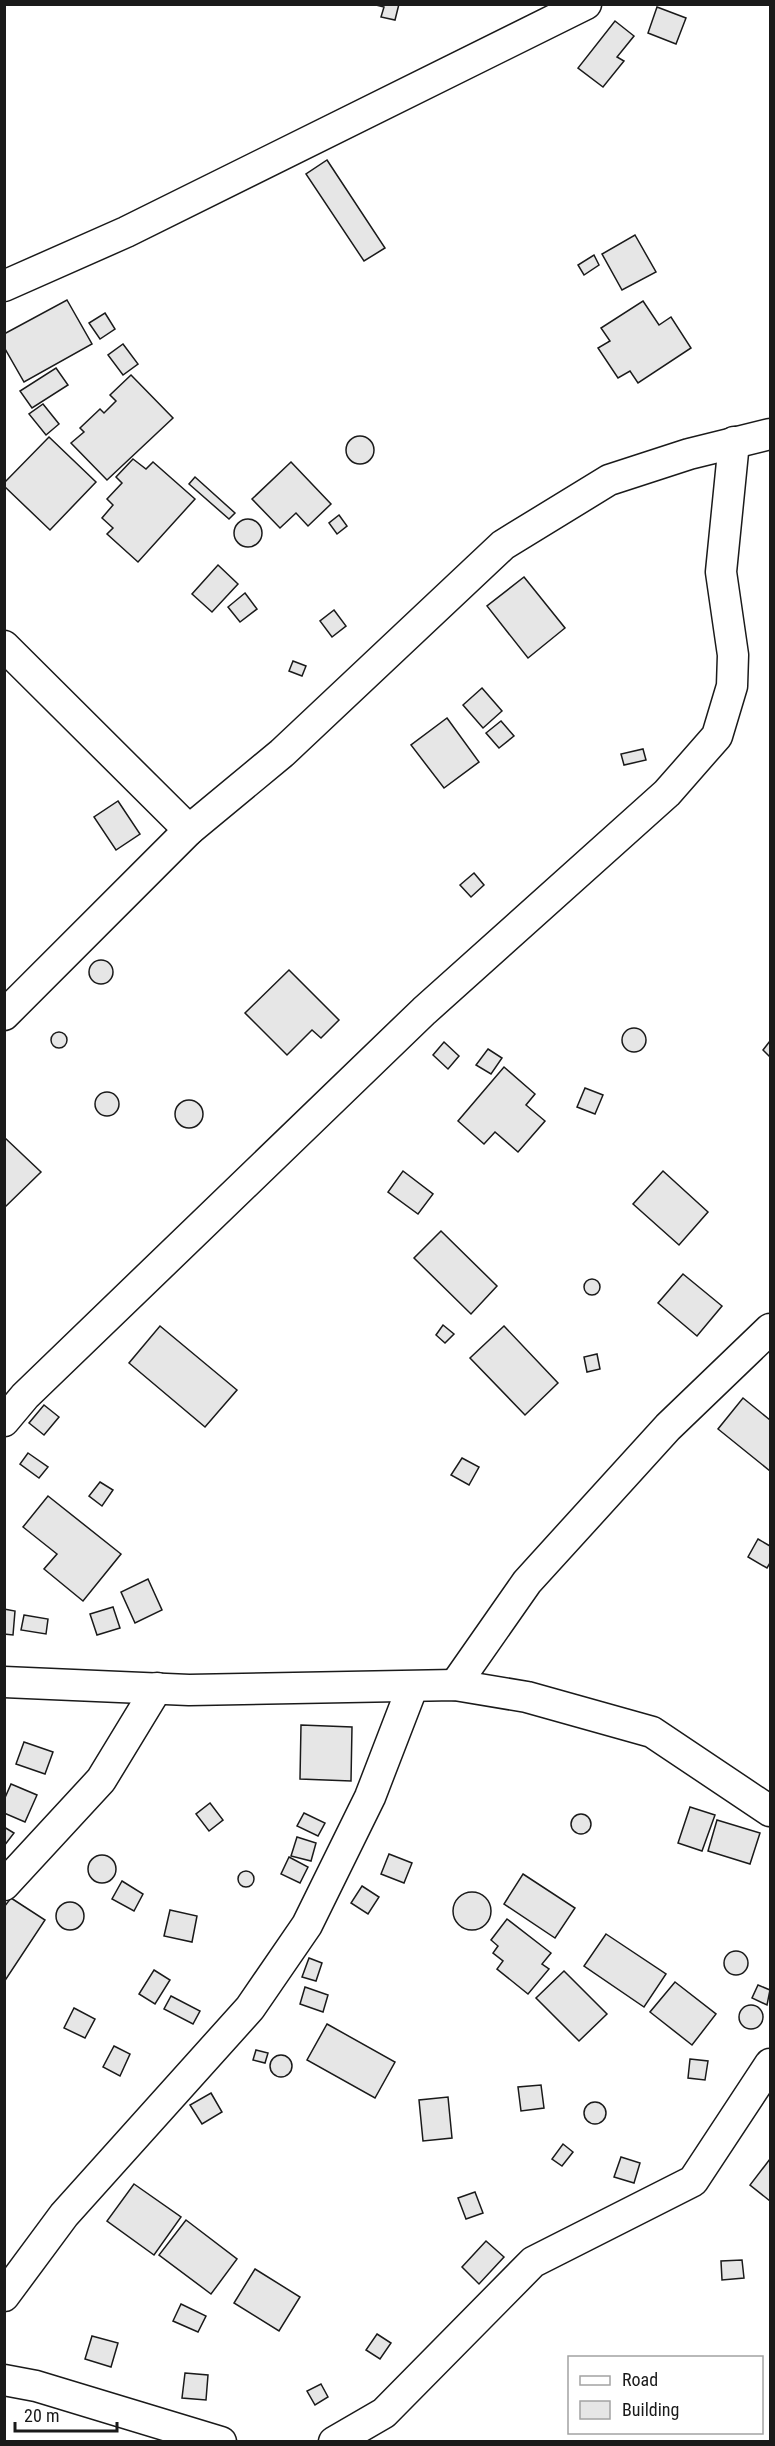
<svg xmlns="http://www.w3.org/2000/svg" width="775" height="2446" viewBox="0 0 775 2446" font-family="'Roboto Condensed',sans-serif">
	<style>
		.building { fill: #e6e6e6; stroke: #1a1a1a; stroke-width: 1.5 }
		.lines { fill: none; stroke-linecap: round; stroke-linejoin: round }
		.street-casing { stroke: #1a1a1a; stroke-width: 33 }
		.street { stroke: #fff; stroke-width: 30 }
	</style>
	<rect width="100%" height="100%" fill="#fff"/>
	<g class="building">
		<path d="M399 4 395 20 381 17 384 7 376 5Z"/>
		<path d="M657 7 686 18 676 44 648 33Z"/>
		<path d="M615 21 634 36 617 57 624 61 603 87 578 68Z"/>
		<path d="M327 160 385 248 364 261 306 174Z"/>
		<path d="M635 235 656 272 622 290 602 254Z"/>
		<path d="M594 255 599 265 584 275 578 265Z"/>
		<path d="M67 300 92 344 24 382 4 347V334Z"/>
		<path d="M643 301 659 325 671 317 691 348 638 383 630 371 618 378 598 348 610 341 601 328Z"/>
		<path d="M105 313 115 329 100 339 89 323Z"/>
		<path d="M123 344 138 364 123 375 108 355Z"/>
		<path d="M56 368 68 385 32 408 20 391Z"/>
		<path d="M131 375 173 418 107 480 71 443 84 432 80 428 100 409 104 413 116 401 110 395Z"/>
		<path d="M43 404 59 424 46 435 29 414Z"/>
		<circle cx="360" cy="450" r="14"/>
		<path d="M49 437 96 482 50 530 4 486V483Z"/>
		<path d="M133 459 146 469 153 462 195 499 138 562 107 534 113 528 102 518 113 505 107 499 122 483 116 477Z"/>
		<path d="M291 462 331 504 308 526 296 513 280 528 252 499Z"/>
		<path d="M195 477 235 513 229 519 189 484Z"/>
		<path d="M339 515 347 526 337 534 329 523Z"/>
		<circle cx="248" cy="533" r="14"/>
		<path d="M218 565 238 584 212 612 192 594Z"/>
		<path d="M524 577 565 628 528 658 487 606Z"/>
		<path d="M245 593 257 609 240 622 228 607Z"/>
		<path d="M334 610 346 626 332 637 320 621Z"/>
		<path d="M293 661 306 666 302 676 289 671Z"/>
		<path d="M482 688 502 711 483 728 463 705Z"/>
		<path d="M447 718 479 762 444 788 411 745Z"/>
		<path d="M501 721 514 736 499 748 486 733Z"/>
		<path d="M643 749 646 760 624 765 621 754Z"/>
		<path d="M118 801 140 834 116 850 94 817Z"/>
		<path d="M474 873 484 885 471 897 460 885Z"/>
		<circle cx="101" cy="972" r="12"/>
		<path d="M289 970 339 1020 321 1038 312 1030 287 1055 245 1013Z"/>
		<circle cx="634" cy="1040" r="12"/>
		<circle cx="59" cy="1040" r="8"/>
		<path d="M770 1041V1057L763 1050Z"/>
		<path d="M444 1042 459 1056 448 1069 433 1055Z"/>
		<path d="M488 1049 502 1058 491 1074 476 1065Z"/>
		<path d="M504 1067 535 1094 526 1105 545 1121 518 1152 495 1132 484 1144 458 1121Z"/>
		<path d="M585 1088 603 1095 595 1114 577 1107Z"/>
		<circle cx="107" cy="1104" r="12"/>
		<circle cx="189" cy="1114" r="14"/>
		<path d="M4 1137 41 1172 4 1208Z"/>
		<path d="M403 1171 433 1194 418 1214 388 1192Z"/>
		<path d="M663 1171 708 1212 679 1245 633 1204Z"/>
		<path d="M441 1231 497 1286 471 1314 414 1258Z"/>
		<path d="M683 1274 722 1306 697 1336 658 1303Z"/>
		<circle cx="592" cy="1287" r="8"/>
		<path d="M443 1325 454 1334 445 1343 436 1335Z"/>
		<path d="M160 1326 237 1390 205 1427 129 1363Z"/>
		<path d="M504 1326 558 1383 525 1415 470 1358Z"/>
		<path d="M597 1354 600 1369 587 1372 584 1357Z"/>
		<path d="M743 1398 770 1420V1471L718 1429Z"/>
		<path d="M44 1405 59 1417 44 1435 29 1423Z"/>
		<path d="M28 1453 48 1467 39 1478 20 1464Z"/>
		<path d="M462 1458 479 1467 469 1485 451 1475Z"/>
		<path d="M100 1482 113 1490 102 1506 89 1496Z"/>
		<path d="M48 1496 121 1554 83 1601 44 1569 57 1554 23 1527Z"/>
		<path d="M758 1539 770 1546V1563L767 1568 748 1557Z"/>
		<path d="M148 1579 162 1610 135 1623 121 1592Z"/>
		<path d="M113 1607 120 1628 97 1635 90 1614Z"/>
		<path d="M4 1609 15 1611 13 1635 4 1634Z"/>
		<path d="M24 1615 48 1619 46 1634 21 1630Z"/>
		<path d="M301 1725 352 1727 351 1781 300 1779Z"/>
		<path d="M24 1742 53 1752 45 1774 16 1764Z"/>
		<path d="M11 1784 37 1795 25 1822 4 1813V1800Z"/>
		<path d="M210 1803 223 1820 209 1831 196 1814Z"/>
		<path d="M690 1807 715 1815 702 1851 678 1843Z"/>
		<path d="M304 1813 325 1823 318 1836 297 1826Z"/>
		<circle cx="581" cy="1824" r="10"/>
		<path d="M717 1820 760 1833 750 1864 708 1851Z"/>
		<path d="M4 1827 14 1833 4 1846Z"/>
		<path d="M297 1837 316 1843 311 1861 291 1856Z"/>
		<path d="M389 1854 412 1863 404 1883 381 1874Z"/>
		<circle cx="102" cy="1869" r="14"/>
		<path d="M289 1857 308 1867 300 1883 281 1874Z"/>
		<circle cx="246" cy="1879" r="8"/>
		<path d="M523 1874 575 1908 555 1938 504 1904Z"/>
		<path d="M122 1881 143 1894 134 1911 112 1899Z"/>
		<path d="M362 1886 379 1897 368 1914 351 1903Z"/>
		<circle cx="472" cy="1911" r="19"/>
		<path d="M11 1898 45 1920 4 1982V1907Z"/>
		<circle cx="70" cy="1916" r="14"/>
		<path d="M170 1910 197 1916 192 1942 164 1936Z"/>
		<path d="M507 1919 551 1953 542 1964 549 1969 528 1994 497 1969 503 1961 493 1953 498 1946 491 1940Z"/>
		<path d="M606 1934 666 1974 644 2007 584 1966Z"/>
		<circle cx="736" cy="1963" r="12"/>
		<path d="M309 1958 322 1963 316 1981 302 1977Z"/>
		<path d="M154 1970 170 1980 155 2004 139 1994Z"/>
		<path d="M564 1971 607 2014 579 2041 536 1998Z"/>
		<path d="M675 1982 716 2014 692 2045 650 2012Z"/>
		<path d="M758 1985 770 1990 767 2005 752 1998Z"/>
		<path d="M305 1987 328 1995 323 2012 300 2004Z"/>
		<path d="M171 1996 200 2011 193 2024 164 2009Z"/>
		<circle cx="751" cy="2017" r="12"/>
		<path d="M74 2008 95 2019 85 2038 64 2028Z"/>
		<path d="M327 2024 395 2062 375 2098 307 2060Z"/>
		<path d="M114 2046 130 2054 120 2076 103 2067Z"/>
		<path d="M256 2050 268 2053 265 2063 253 2060Z"/>
		<circle cx="281" cy="2066" r="11"/>
		<path d="M690 2059 708 2061 705 2080 688 2078Z"/>
		<path d="M541 2085 544 2108 521 2111 518 2087Z"/>
		<path d="M211 2093 222 2112 202 2124 190 2105Z"/>
		<path d="M448 2097 452 2138 423 2141 419 2100Z"/>
		<circle cx="595" cy="2113" r="11"/>
		<path d="M563 2144 573 2152 562 2166 552 2159Z"/>
		<path d="M621 2157 640 2163 634 2183 614 2177Z"/>
		<path d="M770 2159V2201L750 2185Z"/>
		<path d="M134 2184 181 2217 154 2255 107 2221Z"/>
		<path d="M475 2192 483 2213 466 2219 458 2198Z"/>
		<path d="M186 2220 237 2259 211 2294 159 2255Z"/>
		<path d="M486 2241 504 2257 479 2284 462 2267Z"/>
		<path d="M742 2260 744 2278 722 2280 721 2261Z"/>
		<path d="M255 2269 300 2297 279 2331 234 2303Z"/>
		<path d="M181 2304 206 2316 198 2332 173 2321Z"/>
		<path d="M377 2334 391 2343 380 2359 366 2350Z"/>
		<path d="M92 2336 118 2343 111 2367 85 2359Z"/>
		<path d="M185 2373 208 2375 206 2400 182 2398Z"/>
		<path d="M321 2384 328 2397 315 2405 307 2391Z"/>
	</g>
	<g class="lines">
		<g class="street-casing">
			<g id="street">
				<path d="M4 286 126 232 586 4"/>
				<path d="M4 646 189 830"/>
				<path d="M4 1015 189 830 282 753 503 545 609 480 689 454 770 434"/>
				<path d="M4 1421 25 1396 424 1011 667 793 717 736 732 686 733 655 721 572 734 442"/>
				<path d="M4 1682 189 1690 455 1685 527 1697 652 1732 770 1811"/>
				<path d="M455 1685 527 1582 668 1427 770 1329"/>
				<path d="M4 1885 101 1780 157 1688"/>
				<path d="M4 2296 64 2215 250 2008 307 1925 370 1797 412 1688"/>
				<path d="M4 2380 36 2386 221 2442"/>
				<path d="M334 2442 384 2413 533 2262 693 2181 770 2064"/>
			</g>
		</g>
		<use href="#street" class="street"/>
	</g>
	<rect width="775" height="2446" fill="none" stroke="#1a1a1a" stroke-width="12"/>
	<rect x="568" y="2356" width="195" height="78" fill="#ffffff" stroke="#a3a3a3" stroke-width="1.5"/>
	<rect x="580" y="2376" width="30" height="9" fill="#ffffff" stroke="#a3a3a3" stroke-width="1.5"/>
	<text x="622" y="2386" font-size="18" fill="#1a1a1a">Road</text>
	<rect x="580" y="2401" width="30" height="18" fill="#e6e6e6" stroke="#a3a3a3" stroke-width="1.5"/>
	<text x="622" y="2416" font-size="18" fill="#1a1a1a">Building</text>
	<path d="M15 2422v9h102v-9" fill="none" stroke="#1a1a1a" stroke-width="3"/>
	<text x="24" y="2422" font-size="18" fill="#1a1a1a" stroke="#ffffff" stroke-width="4.5" paint-order="stroke">20 m</text>
</svg>
